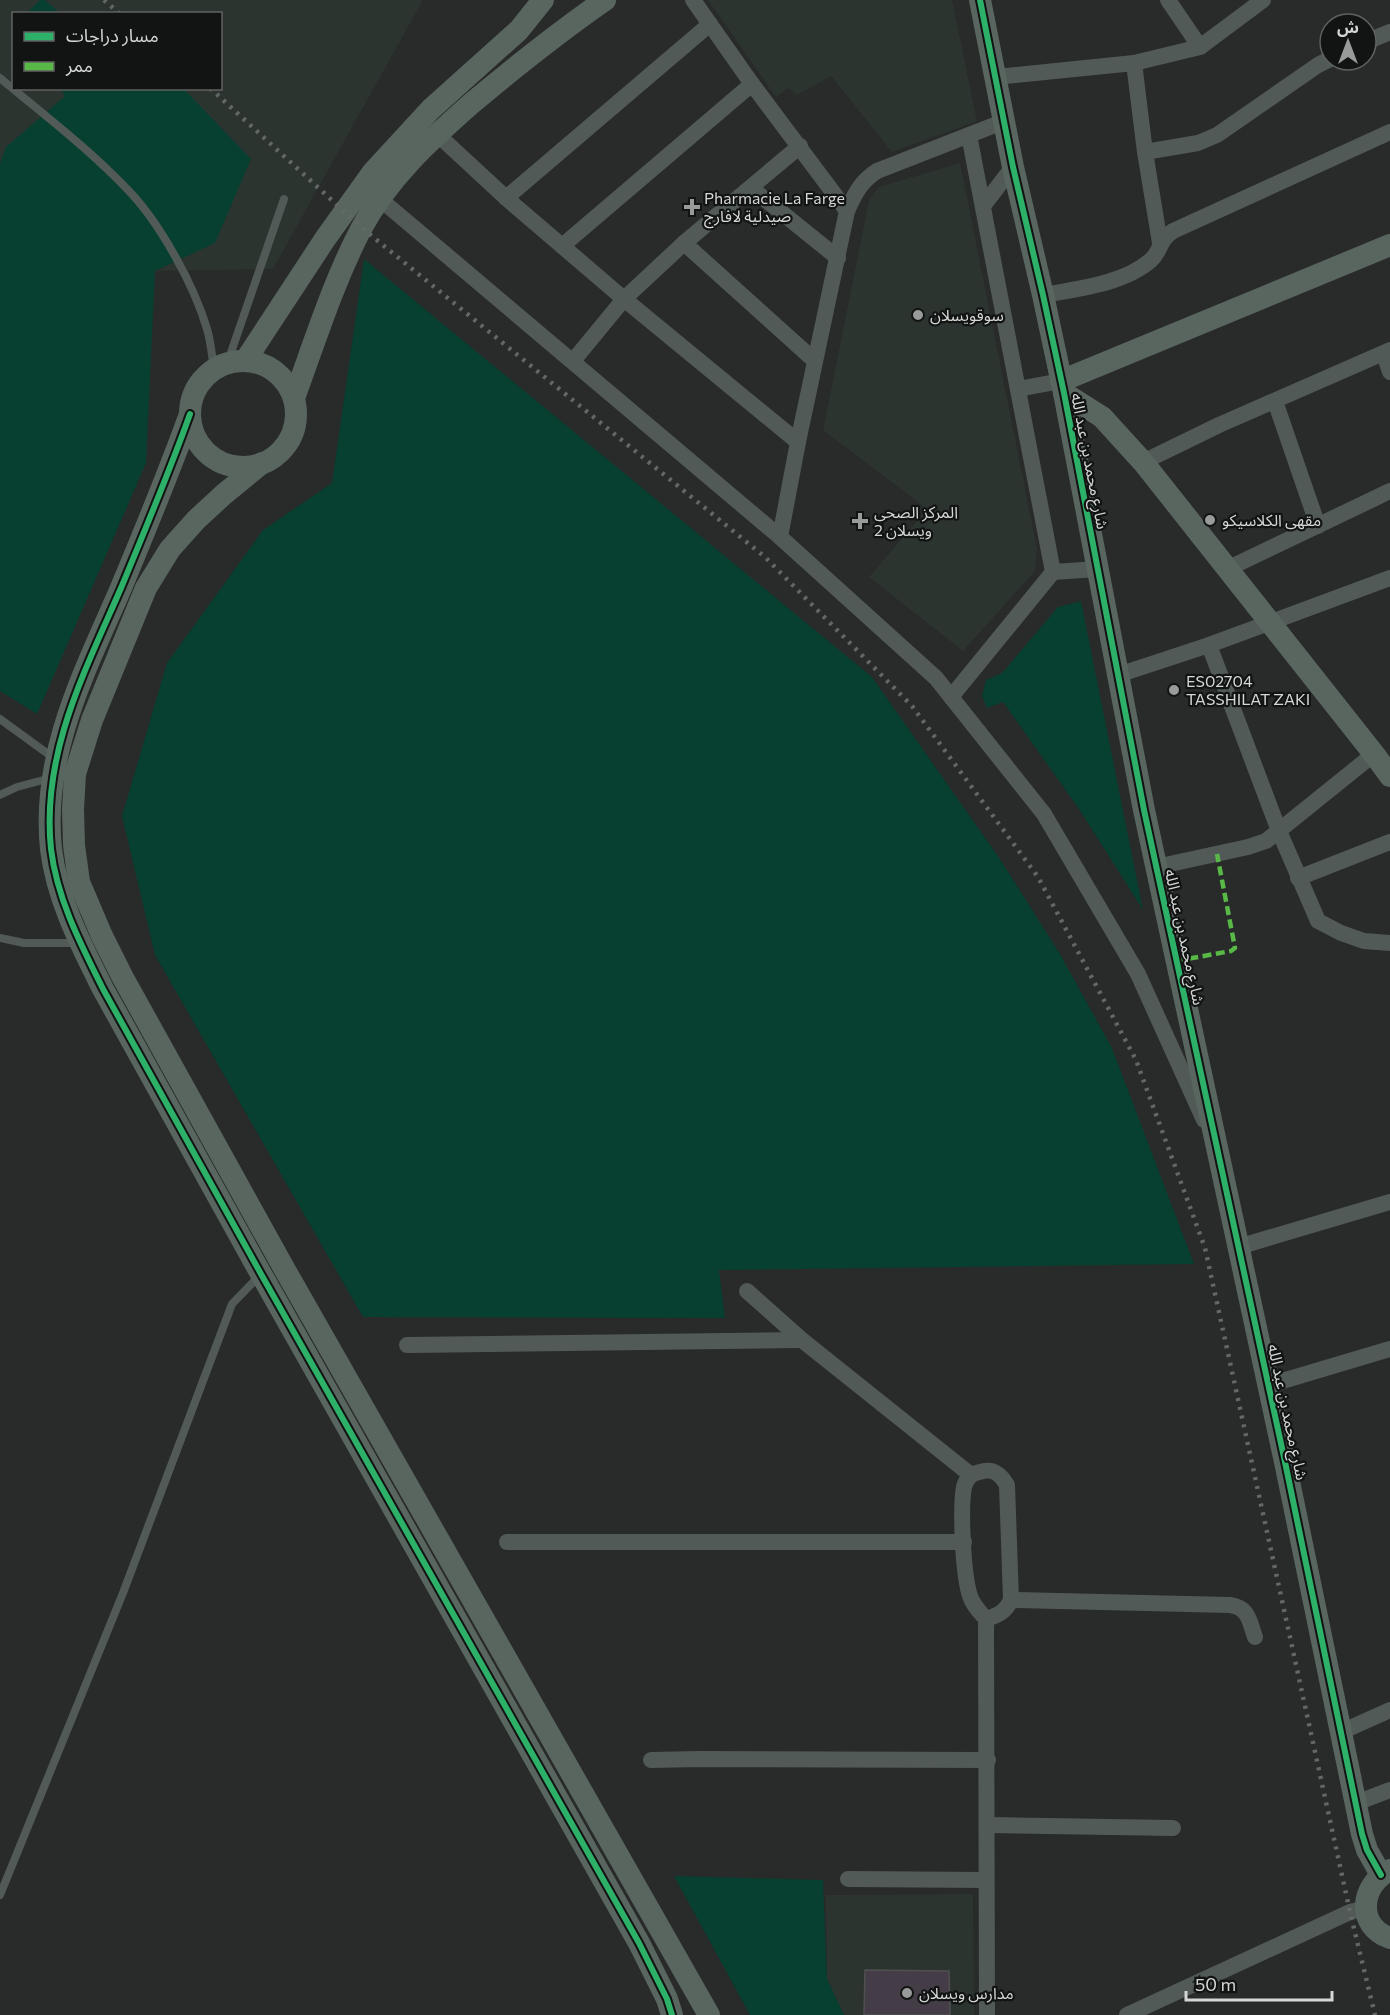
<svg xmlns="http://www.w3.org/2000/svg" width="1390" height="2015" viewBox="0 0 1390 2015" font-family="Commissioner,'Noto Sans Arabic',sans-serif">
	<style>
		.built { fill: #2c3430; fill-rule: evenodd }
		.green { fill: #073f30 }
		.building { fill: #443c46; stroke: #505050; stroke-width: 1.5 }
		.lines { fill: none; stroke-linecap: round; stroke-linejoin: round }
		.lane { stroke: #515a57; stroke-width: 8 }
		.street { stroke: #515a57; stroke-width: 16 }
		.secondary { stroke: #596660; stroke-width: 22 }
		.rail { stroke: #626866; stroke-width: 4.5; stroke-dasharray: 3 6; stroke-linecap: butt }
		.quiet { stroke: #58b947; stroke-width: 4.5; stroke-dasharray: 9 4.5; stroke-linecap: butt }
		.cycleway-casing { stroke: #121313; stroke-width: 10 }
		.cycleway { stroke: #2db169; stroke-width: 6 }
		.poi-dot { fill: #999a9a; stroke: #121313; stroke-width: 2 }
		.labels { text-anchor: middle; stroke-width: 4.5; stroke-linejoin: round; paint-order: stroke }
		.poi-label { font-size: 16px; fill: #d5d6d6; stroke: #121313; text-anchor: start }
		.street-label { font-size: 16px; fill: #d5d6d6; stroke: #121313 }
	</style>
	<rect width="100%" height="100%" fill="#292a2a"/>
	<g class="built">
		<path d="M0 0H423L273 269 155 271 146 463 37 714 0 691ZM14 14H220V88H14Z"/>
		<path d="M708 0H952L977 121 892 152 831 76 797 95 788 88 776 97Z"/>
		<path d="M960 163 1037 549 1035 571 963 651 869 577 927 509 823 430 869 200 879 187Z"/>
		<path d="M973 1894 974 2015H844L827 1979 826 1895Z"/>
	</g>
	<g class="green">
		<path d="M40 0H45L60 13H27Z"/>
		<path d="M60 88 184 89 251 159 215 243 155 271 146 463 37 714 0 691V163L6 147 65 96Z"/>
		<path d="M364 259 872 677 1000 859 1060 954 1112 1048 1194 1264 719 1270 725 1318 363 1317 155 955 122 816 167 663 263 530 332 483Z"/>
		<path d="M1081 601 1143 910 1079 809 1003 702 987 708 982 696 986 680 1002 673 1058 607Z"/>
		<path d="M674 1876 823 1880 827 1979 844 2015H750Z"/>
	</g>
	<path class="building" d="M865 1970 949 1971 950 2015H864Z"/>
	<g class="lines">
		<g class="lane">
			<path d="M0 78C43 114 89 149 128 190 160 223 194 285 207 329 211 342 212 356 214 370"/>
			<path d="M227 364 284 199"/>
			<path d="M0 719 55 759"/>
			<path d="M0 795 17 787 51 778"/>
			<path d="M0 938 24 943H77"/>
			<path d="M0 1895 123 1593 232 1304 260 1275"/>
		</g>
		<g class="street">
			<path d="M693 0 752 84 847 211"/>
			<path d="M1168 0 1200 47"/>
			<path d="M1366 42 1390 32"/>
			<path d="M1134 63 1145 152 1160 243"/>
			<path d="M996 77 1134 63 1200 47 1263 0"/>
			<path d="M437 134 506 198 710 24"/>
			<path d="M1145 152 1198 143 1217 135 1318 65 1330 59"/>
			<path d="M751 188 838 258"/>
			<path d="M506 198 624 299 573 361"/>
			<path d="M380 199 780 537 936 678 1044 814 1138 974 1204 1120"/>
			<path d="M983 206 1013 167"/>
			<path d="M684 243 815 361"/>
			<path d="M562 246 752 84"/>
			<path d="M1043 295C1077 289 1124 284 1151 260 1162 250 1158 241 1173 231L1390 132"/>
			<path d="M1384 354 1390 372"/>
			<path d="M1018 389 1061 381"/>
			<path d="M1275 401 1318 526"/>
			<path d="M798 442 624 299 684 243 800 146"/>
			<path d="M1143 462 1219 425 1390 350"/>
			<path d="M780 537 798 442 847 211C855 194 860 182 877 171L1005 121"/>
			<path d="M1227 569 1390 491"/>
			<path d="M1053 572 1097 569"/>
			<path d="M1209 645 1279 831 1318 921 1341 933 1364 941 1390 943"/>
			<path d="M1118 675 1209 645 1390 578"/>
			<path d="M951 697 1053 572 969 135"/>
			<path d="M1156 867 1248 847 1266 841 1374 754"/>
			<path d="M1298 878 1390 842"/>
			<path d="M1238 1247 1390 1202"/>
			<path d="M747 1291 802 1340 971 1475C968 1478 965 1483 964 1487 960 1509 963 1575 970 1596 973 1605 979 1611 986 1619L987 2015"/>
			<path d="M407 1345 802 1340"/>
			<path d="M1269 1385 1390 1349"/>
			<path d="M971 1475C988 1468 997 1468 1007 1485L1011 1600"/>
			<path d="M507 1542H964"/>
			<path d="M986 1619C999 1615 1005 1612 1011 1600L1230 1605C1249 1608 1249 1620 1255 1637"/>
			<path d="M1341 1732 1390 1710"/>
			<path d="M651 1760 700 1759 988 1760"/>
			<path d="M1356 1803 1390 1790"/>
			<path d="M988 1825 1173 1828"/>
			<path d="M848 1879 986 1880"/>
			<path d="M1127 2015 1350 1912 1366 1908"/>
		</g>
		<g class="secondary">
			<path d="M980 0 1013 167 1043 295 1064 393 1144 810 1285 1462 1362 1834 1367 1850 1381 1875"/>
			<path d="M245 361 325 239 373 172 431 109 519 30 543 0"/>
			<circle cx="243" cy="414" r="53"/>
			<path d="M1061 381 1390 245"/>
			<path d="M1064 393 1102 417 1143 462 1374 754 1390 776"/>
			<path d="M294 398C315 341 333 283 361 229 387 179 430 140 472 103 515 67 559 32 605 0"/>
			<path d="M190 414C169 473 145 530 121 588 85 671 41 754 51 849 57 899 81 945 103 989L261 1274 639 1943 667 1999 672 2015"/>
			<path d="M262 463 223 495 196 520 170 549 146 588 92 720 75 774 73 809 74 845 79 882 102 936 122 976 285 1270 709 2015"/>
			<path d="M1390 1870C1360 1885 1356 1926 1390 1938"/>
		</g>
		<g class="rail">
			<path d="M104 0 120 14"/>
			<path d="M210 88 362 228 765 557 912 706 1038 877 1136 1060 1205 1248 1350 1912 1375 2015"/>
		</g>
		<path class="quiet" d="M1176 961 1231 951 1235 948 1217 854"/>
		<g class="cycleway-casing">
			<g id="cycleway">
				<path d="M980 0 1013 167 1043 295 1064 393 1144 810 1285 1462 1362 1834 1367 1850 1381 1875"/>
				<path d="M190 414C169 473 145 530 121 588 85 671 41 754 51 849 57 899 81 945 103 989L261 1274 639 1943 667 1999 672 2015"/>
			</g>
		</g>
		<use href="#cycleway" class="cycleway"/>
	</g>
	<g class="poi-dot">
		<path d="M689 198h6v6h6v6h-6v6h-6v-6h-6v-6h6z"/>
		<circle cx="918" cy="315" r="6"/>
		<circle cx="1210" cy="520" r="6"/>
		<path d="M857 512h6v6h6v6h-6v6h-6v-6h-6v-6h6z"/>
		<circle cx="1174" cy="690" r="6"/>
		<circle cx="907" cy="1993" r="6"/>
	</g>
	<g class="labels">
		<g class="poi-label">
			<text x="704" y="204">Pharmacie La Farge<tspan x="704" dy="18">صيدلية لافارج</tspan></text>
			<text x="930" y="321">سوقويسلان</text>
			<text x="874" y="518">المركز الصحي<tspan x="874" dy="18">ويسلان 2</tspan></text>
			<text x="1222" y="526">مقهى الكلاسيكو</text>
			<text x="1186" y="687">ES02704<tspan x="1186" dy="18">TASSHILAT ZAKI</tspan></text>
			<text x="919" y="1999">مدارس ويسلان</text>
		</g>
		<g class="street-label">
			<text transform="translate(1090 461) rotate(79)" y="6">شارع محمد بن عبد الله</text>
			<text transform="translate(1185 937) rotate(78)" y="6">شارع محمد بن عبد الله</text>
			<text transform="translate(1288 1412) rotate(78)" y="6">شارع محمد بن عبد الله</text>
		</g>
	</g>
	<rect x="12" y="12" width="210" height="78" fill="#121313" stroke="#606161" stroke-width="1.5"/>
	<rect x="24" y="32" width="30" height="9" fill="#2db169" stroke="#606161" stroke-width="1.5"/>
	<text x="66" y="42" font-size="18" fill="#d5d6d6">مسار دراجات</text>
	<rect x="24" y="62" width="30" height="9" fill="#58b947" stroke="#606161" stroke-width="1.5"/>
	<text x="66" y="72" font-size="18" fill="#d5d6d6">ممر</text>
	<g transform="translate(1348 42)"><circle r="28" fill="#121313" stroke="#606161" stroke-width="1.5"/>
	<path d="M0-4.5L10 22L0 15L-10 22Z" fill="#999a9a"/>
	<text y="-9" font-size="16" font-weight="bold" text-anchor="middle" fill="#d5d6d6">ش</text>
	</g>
	<path d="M1186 1991v9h146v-9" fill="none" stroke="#d5d6d6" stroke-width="3"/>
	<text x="1195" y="1991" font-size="18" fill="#d5d6d6" stroke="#121313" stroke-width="4.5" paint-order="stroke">50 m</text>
</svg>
